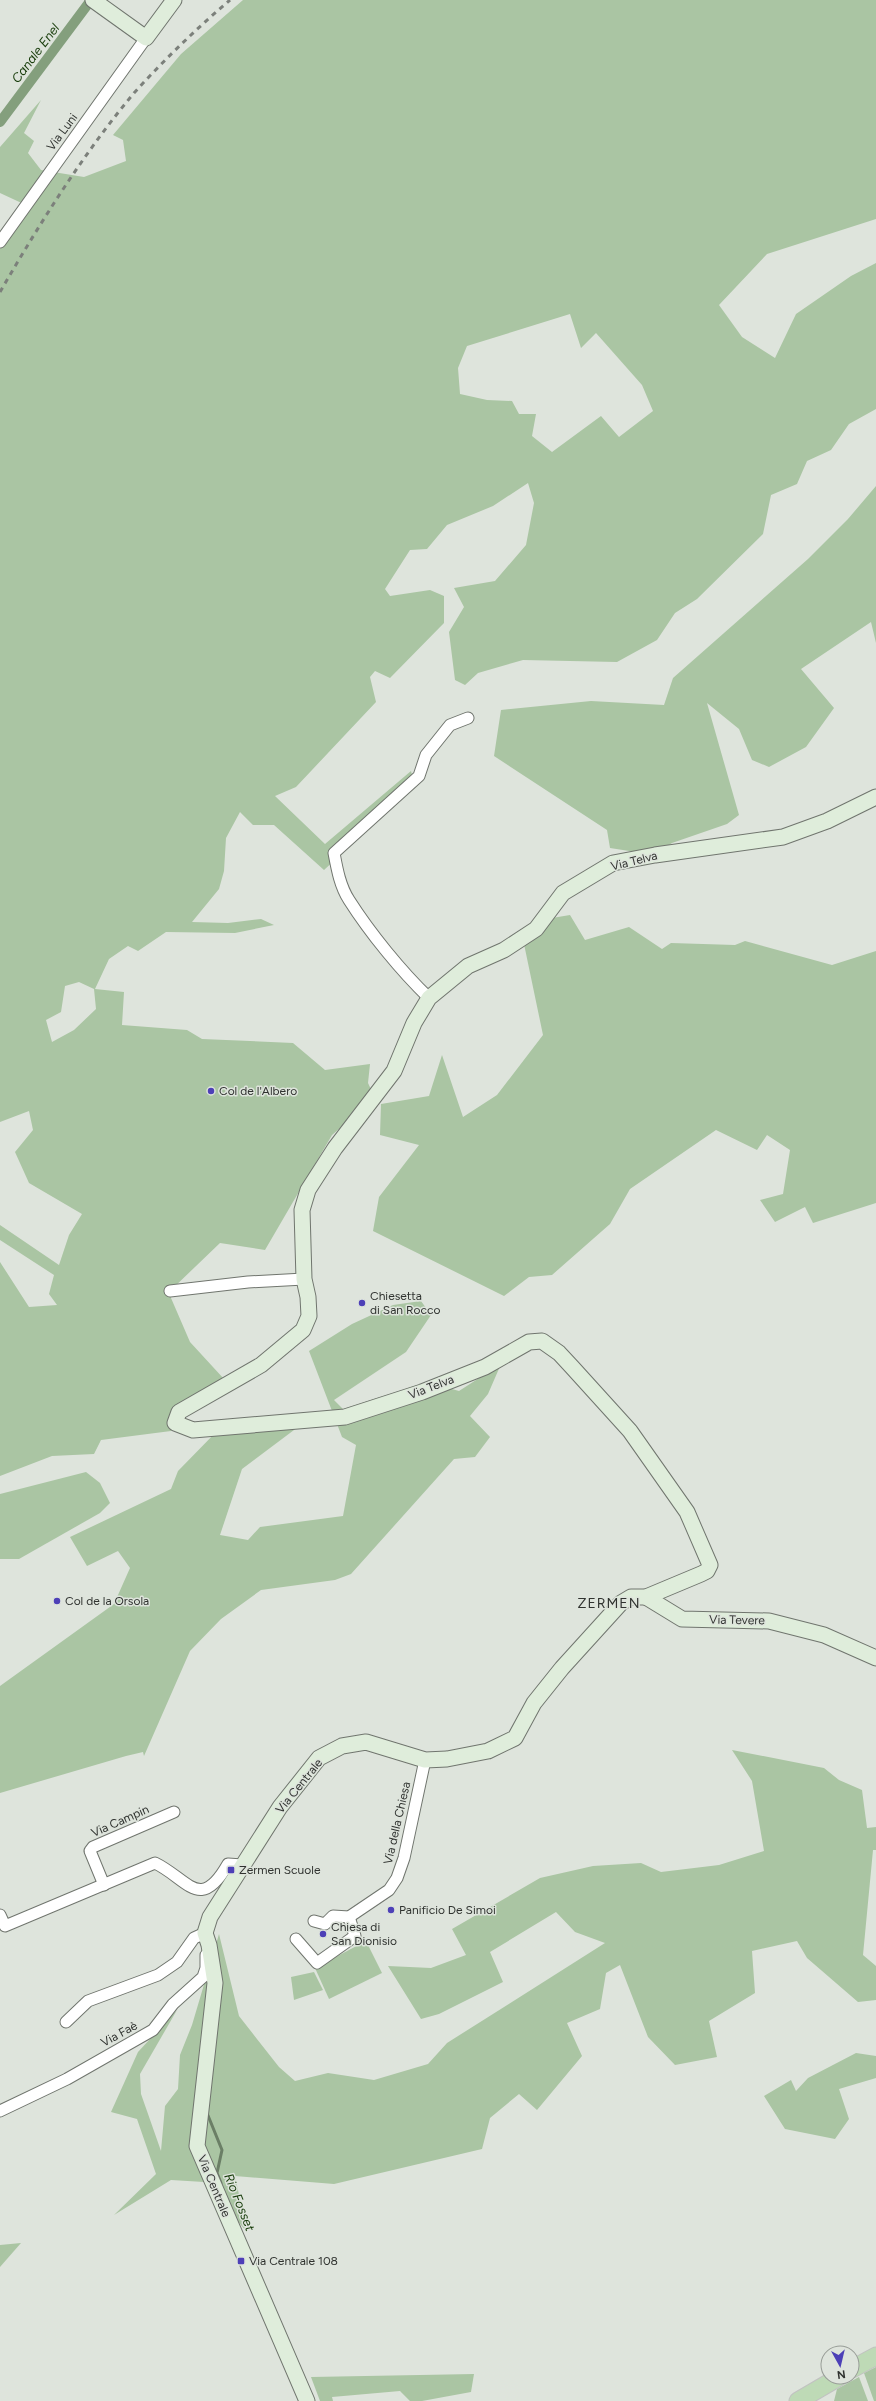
<svg xmlns="http://www.w3.org/2000/svg" width="876" height="2401" viewBox="0 0 876 2401" font-family="Figtree,sans-serif">
	<style>
		.green { fill: #aac5a3; fill-rule: evenodd }
		.lines { fill: none; stroke-linecap: round; stroke-linejoin: round }
		.stream { stroke: #6b7f66; stroke-width: 3 }
		.canal { stroke: #849f7d; stroke-width: 10 }
		.street-casing { stroke: #70756e; stroke-width: 13 }
		.secondary-casing { stroke: #70756e; stroke-width: 17 }
		.primary-casing { stroke: #c1c2c1; stroke-width: 19 }
		.street { stroke: #fff; stroke-width: 11 }
		.secondary { stroke: #dfeddb; stroke-width: 15 }
		.primary { stroke: #bedab6; stroke-width: 17 }
		.rail { stroke: #7c807b; stroke-width: 3; stroke-dasharray: 5 5; stroke-linecap: butt }
		.poi-dot { fill: #4d40b7; stroke: #dee4dc; stroke-width: 1.5 }
		.labels { text-anchor: middle; stroke-width: 3; stroke-linejoin: round; paint-order: stroke }
		.street-label { font-size: 12px; fill: #303330; stroke: #dee4dc }
		.poi-label { font-size: 12px; fill: #303330; stroke: #dee4dc; text-anchor: start }
		.water-label { font-size: 13px; font-style: italic; fill: #183d0b; stroke: #dee4dc }
		.quarter-label { font-size: 14px; letter-spacing: 1px; fill: #303330; stroke: #dee4dc }
	</style>
	<rect width="100%" height="100%" fill="#dee4dc"/>
	<g class="green">
		<path d="M243 0H876V219L767 254 719 305 742 337 775 358 796 314 851 276 876 263V409L849 424 831 450 807 461 797 484 771 495 763 534 697 599 675 613 657 640 617 662 523 660 478 673 465 685 455 680 449 632 464 607 454 588 495 581 526 545 534 503 528 483 493 506 447 525 427 549 410 550 385 589 390 596 430 590 444 596V623L390 678 375 671 370 677 376 702 296 787 275 796 325 844 411 771 415 786 324 870 274 825H253L240 812 226 838 224 871 219 889 192 922 228 923 261 919 274 925 235 933 166 932 138 951 128 946 109 959 95 989 124 992 122 1025 187 1030 202 1039 293 1043 325 1070 370 1064 368 1083 375 1098 332 1135 265 1250 220 1243 170 1291 171 1298 190 1342 224 1379 178 1408 171 1431 101 1440 94 1454 52 1456 0 1476V1262L29 1307 57 1305 49 1294 54 1275 0 1240V1225L59 1265 69 1235 82 1214 29 1183 15 1152 33 1130 29 1111 0 1122V249L28 206 0 193V147L41 100 24 133 34 141 28 153 41 170 84 177 126 161 123 140 113 135 181 54ZM570 314 581 348 596 333 642 385 653 411 619 437 601 416 552 452 532 436 536 414H519L512 401 487 400 460 394 458 368 467 346ZM79 982 94 989 96 1009 74 1030 52 1042 46 1020 61 1012 65 986Z"/>
		<path d="M876 486V643L871 622 801 669 834 708 806 747 769 767 752 760 739 729 707 703 739 815 727 824 672 843 655 855 610 848 607 830 494 756 501 710 591 701 664 705 673 678 808 559 848 519Z"/>
		<path d="M570 915 585 940 629 927 662 949 671 943 735 945 745 941 832 965 876 951V1203L813 1223 805 1207 775 1222 760 1200 783 1194 790 1150 767 1135 757 1150 716 1130 630 1189 610 1224 552 1275 529 1277 504 1296 373 1231 379 1197 419 1145 380 1135 381 1104 429 1096 442 1055 463 1117 497 1095 543 1035 524 944 552 918Z"/>
		<path d="M421 1301 431 1315 406 1352 334 1400 343 1409 427 1382 459 1391 501 1364 488 1394 470 1416 490 1437 475 1457 454 1459 351 1574 335 1580 261 1590 221 1619 190 1651 144 1756 143 1752 126 1756 0 1793V1686L114 1604 130 1568 118 1551 87 1566 70 1537 171 1489 178 1471 220 1428 306 1421 242 1469 220 1535 248 1540 260 1527 343 1516 356 1445 342 1437 309 1351 352 1324 393 1305Z"/>
		<path d="M86 1472 100 1483 110 1503 100 1513 19 1559H0V1494Z"/>
		<path d="M732 1750 824 1768 839 1780 862 1790 867 1828 876 1827V1850H873L863 1955 876 1966V2000L858 2002 807 1958 797 1941 752 1951 755 1993 709 2021 717 2057 675 2065 648 2037 620 1965 606 1973 600 2009 567 2023 582 2056 537 2110 519 2094 490 2118 482 2149 334 2184 235 2176 247 2232 204 2182 171 2180 114 2215 156 2174 137 2119 111 2112 138 2052 177 2010 140 2074 141 2094 161 2151 165 2106 178 2089 180 2055 192 2025 219 1934 239 2016 279 2067 295 2081 328 2073 374 2080 428 2064 447 2043 605 1943 575 1932 556 1912 490 1952 503 1982 439 2014 421 2019 388 1966 431 1968 466 1955 452 1929 540 1878 593 1866 641 1863 661 1872 719 1865 764 1851 752 1781Z"/>
		<path d="M366 1941 382 1973 329 1999 315 1968Z"/>
		<path d="M314 1972 323 1990 294 2000 291 1977Z"/>
		<path d="M856 2053 876 2056V2078L839 2089 849 2119 835 2139 785 2129 764 2096 791 2080 796 2091 808 2078Z"/>
		<path d="M21 2243 0 2267V2245Z"/>
		<path d="M876 2367V2401H874L864 2373Z"/>
		<path d="M474 2374 471 2392 422 2401H410L400 2391 332 2397 333 2401H320L311 2377Z"/>
		<path d="M859 2377 868 2401H834L837 2389Z"/>
	</g>
	<g class="lines">
		<path class="stream" d="M207 2113 222 2150 217 2173 221 2183"/>
		<path class="canal" d="M0 122 91 0"/>
		<g class="street-casing">
			<g id="street">
				<path d="M0 242 146 38"/>
				<path d="M429 998C401 971 370 933 349 900 340 886 337 869 334 853L419 776 426 755 450 725 468 718"/>
				<path d="M170 1291 248 1282 304 1279"/>
				<path d="M104 1885 90 1851 93 1847 174 1812"/>
				<path d="M0 1915 5 1926 155 1863C188 1879 200 1913 228 1864L242 1865"/>
				<path d="M314 1921 325 1924 333 1916 349 1917 389 1890 397 1878 404 1858 425 1760"/>
				<path d="M296 1939 317 1963 355 1936 349 1917"/>
				<path d="M66 2022 88 2001 158 1975 177 1962 194 1938 205 1933"/>
				<path d="M0 2111 67 2079 153 2030 173 2004 203 1977 206 1968V1955"/>
			</g>
		</g>
		<g class="secondary-casing">
			<g id="secondary">
				<path d="M93 0 146 38 174 0"/>
				<path d="M646 1597 682 1619 769 1621 824 1635 876 1658"/>
				<path d="M307 2401 197 2146 215 1983 209 1945 205 1933 210 1917 280 1807 319 1758 342 1746 366 1742 425 1760 447 1759 488 1751 515 1738 534 1703 562 1668 621 1603 631 1597H646L701 1574 707 1571 710 1565 687 1512 630 1431 572 1367 559 1353 542 1341 529 1342 485 1367 422 1392 345 1417 193 1430 175 1423 179 1412 261 1365 303 1330 309 1316 308 1297 304 1279 302 1210 308 1190 335 1148 394 1071 414 1023 429 998 468 966 504 950 536 929 563 893 613 863 655 855 783 837 827 821 876 797"/>
			</g>
		</g>
		<g class="primary-casing">
			<g id="primary">
				<path d="M852 2369 876 2356"/>
				<path d="M798 2401 839 2377"/>
			</g>
		</g>
		<use href="#street" class="street"/>
		<use href="#secondary" class="secondary"/>
		<use href="#primary" class="primary"/>
		<path class="rail" d="M0 292C40 223 83 154 134 93 164 60 196 29 230 0"/>
	</g>
	<g class="poi-dot">
		<circle cx="211" cy="1091" r="4"/>
		<circle cx="362" cy="1303" r="4"/>
		<circle cx="57" cy="1601" r="4"/>
		<rect x="227" y="1866" width="8" height="8" rx="2"/>
		<circle cx="391" cy="1910" r="4"/>
		<circle cx="323" cy="1934" r="4"/>
		<rect x="237" y="2257" width="8" height="8" rx="2"/>
	</g>
	<g class="labels">
		<g class="street-label">
			<text transform="translate(62 132) rotate(-53)" y="4">Via Luni</text>
			<text transform="translate(634 861) rotate(-14)" y="4">Via Telva</text>
			<text transform="translate(431 1387) rotate(-21)" y="4">Via Telva</text>
			<text transform="translate(737 1620) rotate(1)" y="4">Via Tevere</text>
			<text transform="translate(299 1786) rotate(-51)" y="4">Via Centrale</text>
			<text transform="translate(120 1821) rotate(-24)" y="4">Via Campin</text>
			<text transform="translate(397 1823) rotate(-77)" y="4">Via della Chiesa</text>
			<text transform="translate(119 2034) rotate(-29)" y="4">Via Faè</text>
			<text transform="translate(214 2186) rotate(67)" y="4">Via Centrale</text>
		</g>
		<g class="poi-label">
			<text x="219" y="1095">Col de l'Albero</text>
			<text x="370" y="1300">Chiesetta<tspan x="370" dy="14">di San Rocco</tspan></text>
			<text x="65" y="1605">Col de la Orsola</text>
			<text x="239" y="1874">Zermen Scuole</text>
			<text x="399" y="1914">Panificio De Simoi</text>
			<text x="331" y="1931">Chiesa di<tspan x="331" dy="14">San Dionisio</tspan></text>
			<text x="249" y="2265">Via Centrale 108</text>
		</g>
		<g class="water-label">
			<text transform="translate(35 53) rotate(-53)" y="5">Canale Enel</text>
			<text transform="translate(240 2202) rotate(68)" y="5">Rio Fosset</text>
		</g>
		<g class="quarter-label">
			<text x="609" y="1608">ZERMEN</text>
		</g>
	</g>
	<g transform="translate(840 2365) rotate(172)"><circle r="19" fill="#dee4dc" stroke="#989d97"/>
	<path d="M0-3L7 15L0 10L-7 15Z" fill="#4d40b7"/>
	<text y="-6" font-size="11" font-weight="bold" text-anchor="middle" fill="#303330">N</text>
	</g>
</svg>
